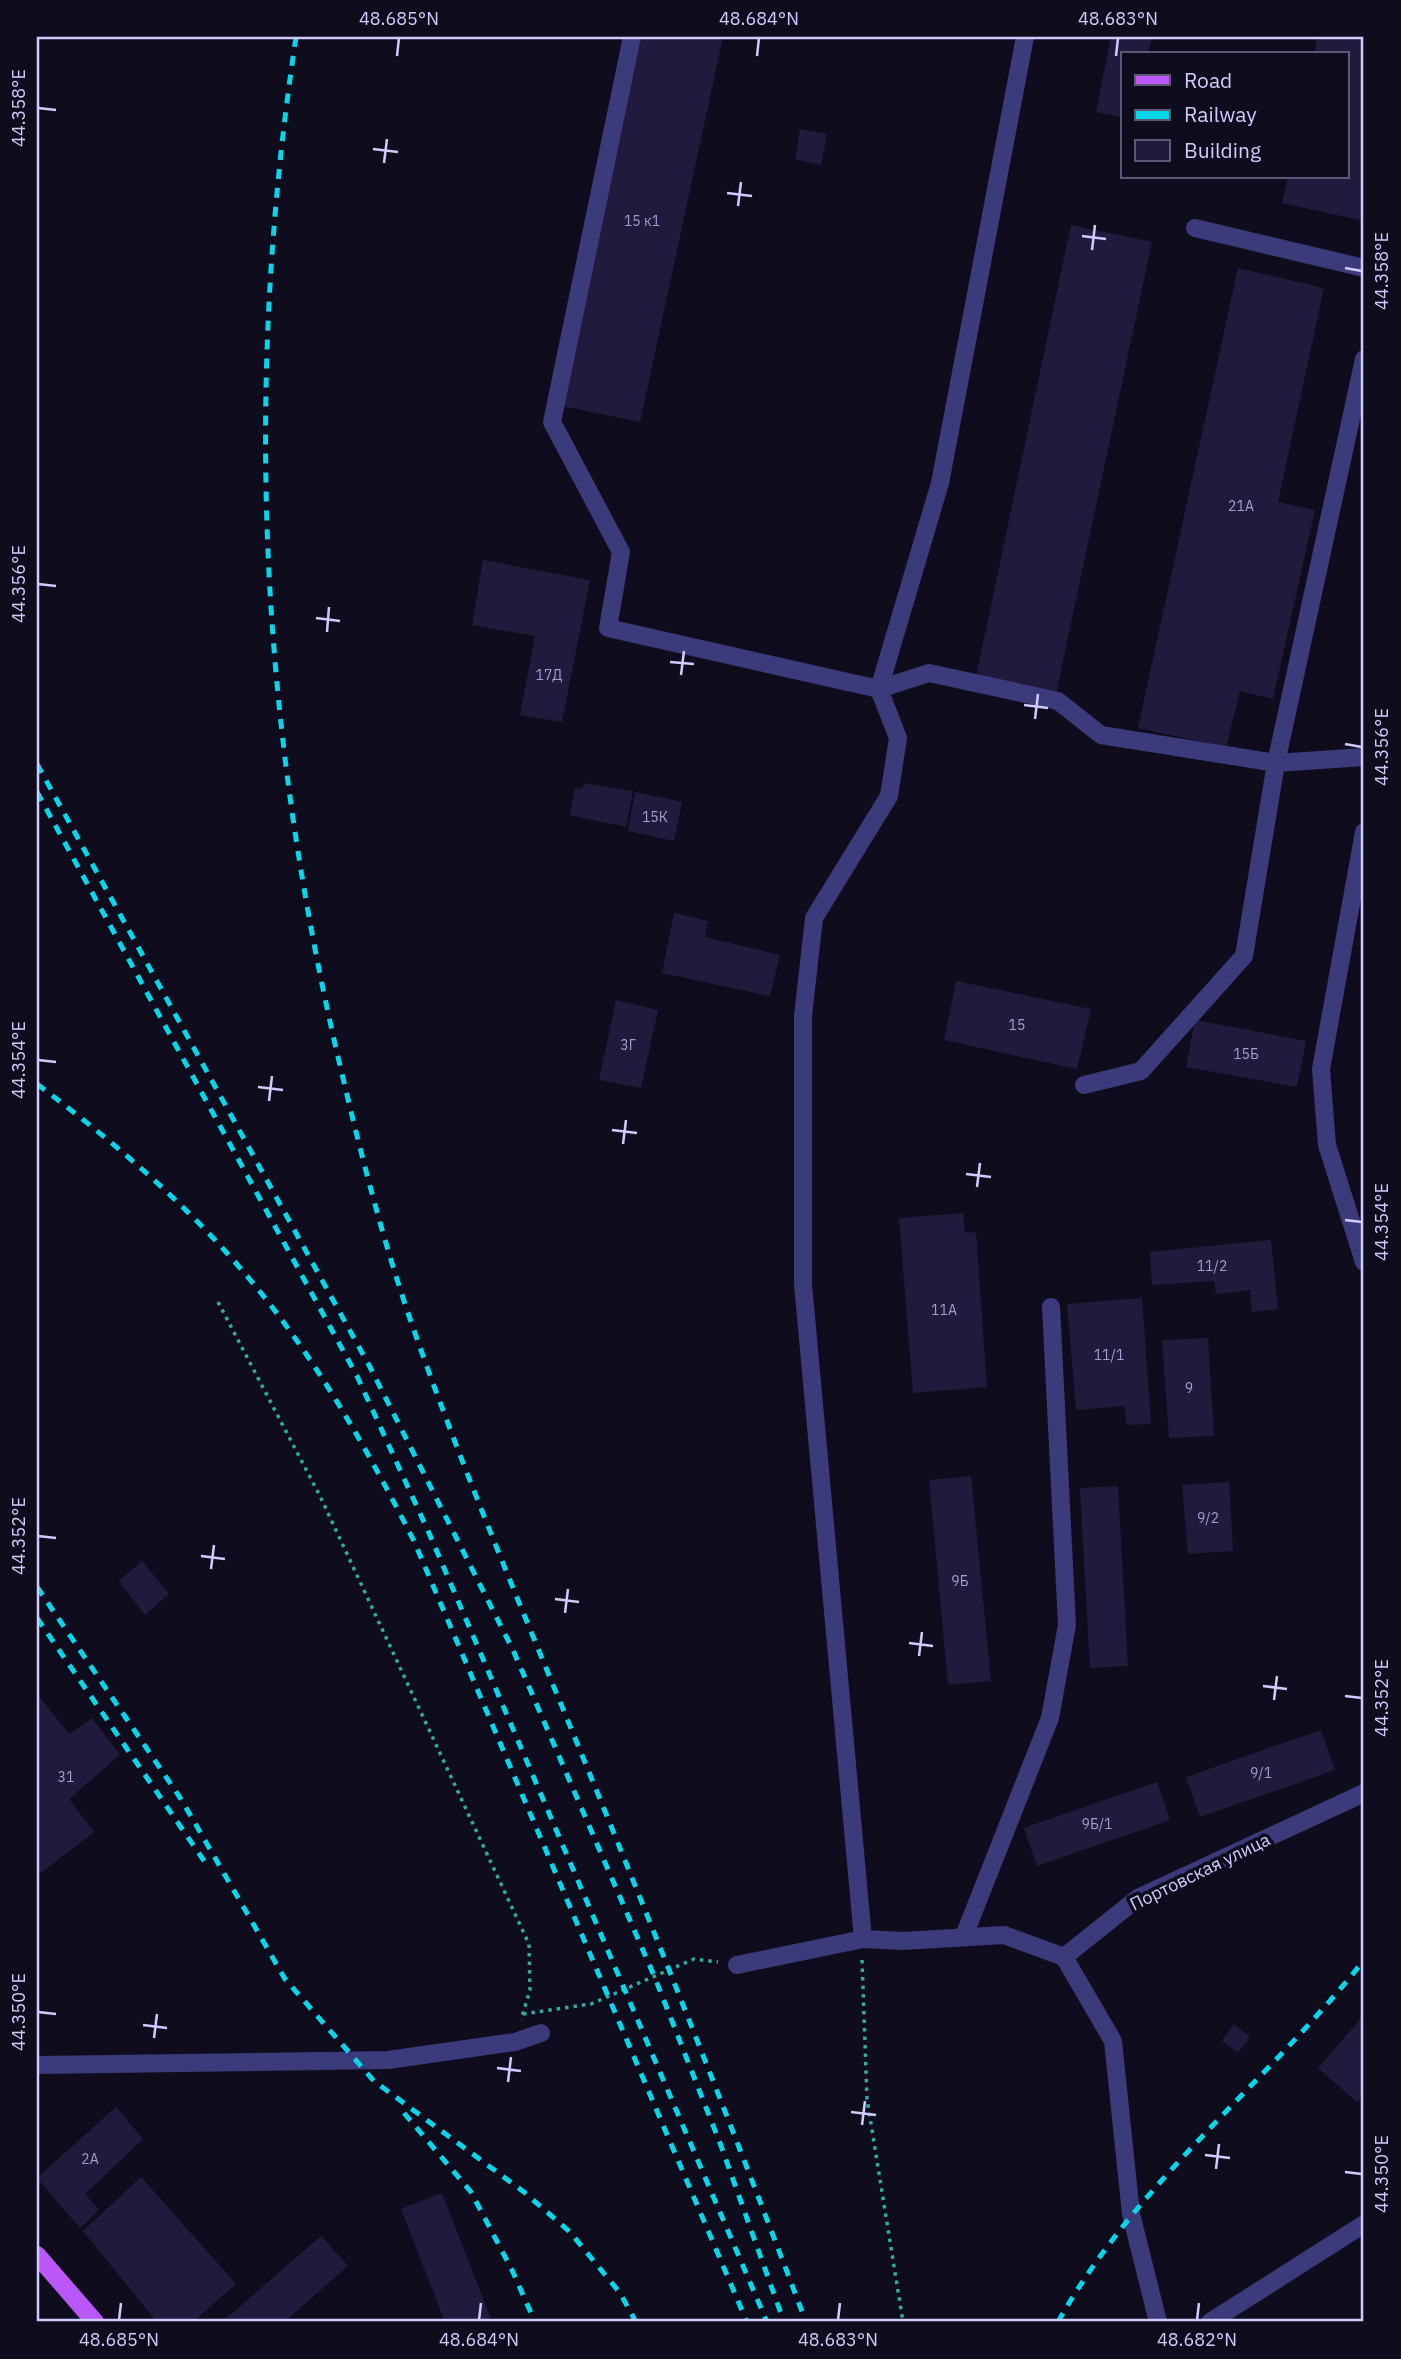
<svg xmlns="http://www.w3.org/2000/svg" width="1401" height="2359" viewBox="0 0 1401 2359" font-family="'IBM Plex Sans',sans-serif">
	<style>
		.building { fill: #201a3d }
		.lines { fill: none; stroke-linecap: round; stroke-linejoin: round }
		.path { stroke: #32a9a1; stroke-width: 3.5; stroke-dasharray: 3.5 5; stroke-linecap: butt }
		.minor { stroke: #3b3a7a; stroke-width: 18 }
		.major { stroke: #ba57f7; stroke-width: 18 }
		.rail { stroke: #0ad6e9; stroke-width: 5; stroke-dasharray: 10 9; stroke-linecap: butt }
		.ticks { fill: none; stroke: #d0cbfd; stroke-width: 2.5 }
		.labels { text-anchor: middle; stroke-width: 7; stroke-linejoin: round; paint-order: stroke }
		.number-label { font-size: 14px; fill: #a49fcd }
		.street-label { font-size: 18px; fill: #d0cbfd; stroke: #0f0d1d }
		.neatline { fill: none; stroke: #d0cbfd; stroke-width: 2.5 }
		.ticks-label { font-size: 18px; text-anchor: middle; fill: #d0cbfd }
	</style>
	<rect width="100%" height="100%" fill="#0f0d1d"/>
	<g class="building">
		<path d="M641 37H723L640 422 562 406Z"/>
		<path d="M1111 37H1152L1148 54H1123V117L1096 112Z"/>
		<path d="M1317 37H1364V221L1282 203 1288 177H1347V54H1314Z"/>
		<path d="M800 129 827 134 821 165 795 159Z"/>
		<path d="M1071 225 1152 242 1056 694 976 677Z"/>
		<path d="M1238 268 1324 288 1278 502 1315 510 1273 699 1240 691 1226 747 1138 728Z"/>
		<path d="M483 560 590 580 562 722 520 715 535 636 472 625Z"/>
		<path d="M584 783 633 791 626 827 570 815 575 788 582 789Z"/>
		<path d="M635 792 682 802 674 841 628 831Z"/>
		<path d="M674 913 708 921 705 937 780 955 770 996 662 973Z"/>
		<path d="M956 981 1091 1009 1077 1069 944 1040Z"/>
		<path d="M616 1000 658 1010 641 1088 599 1080Z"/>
		<path d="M1195 1020 1306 1041 1297 1087 1186 1067Z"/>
		<path d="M963 1213 965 1233 976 1232 987 1387 913 1393 899 1218Z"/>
		<path d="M1271 1240 1278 1309 1252 1312 1250 1290 1216 1294 1214 1281 1152 1285 1150 1252Z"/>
		<path d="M1142 1298 1151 1424 1126 1425 1125 1406 1076 1410 1067 1304Z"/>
		<path d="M1208 1338 1214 1436 1169 1438 1162 1340Z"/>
		<path d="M971 1476 991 1681 948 1685 929 1480Z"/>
		<path d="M1229 1482 1233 1551 1188 1554 1182 1485Z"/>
		<path d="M1118 1486 1128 1666 1090 1668 1080 1488Z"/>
		<path d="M142 1561 169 1594 145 1615 119 1581Z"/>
		<path d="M37 1694 69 1734 92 1718 120 1755 69 1799 94 1832 37 1876Z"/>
		<path d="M1321 1730 1335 1770 1200 1817 1186 1777Z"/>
		<path d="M1157 1782 1170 1820 1037 1866 1024 1828Z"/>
		<path d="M1364 2015V2095L1357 2102 1318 2068Z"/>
		<path d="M1234 2024 1250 2037 1238 2053 1222 2041Z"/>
		<path d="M116 2107 143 2139 85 2194 99 2210 80 2228 37 2178Z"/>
		<path d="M141 2177 236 2284 195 2320 196 2322H157L83 2231Z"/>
		<path d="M442 2193 492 2322H445L401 2209Z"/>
		<path d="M321 2236 348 2266 284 2322H222Z"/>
	</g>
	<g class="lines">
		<g class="path">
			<path d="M218 1302 320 1496 529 1944 530 1990 521 2020"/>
			<path d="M862 1960 867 2099 903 2322"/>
			<path d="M523 2014 591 2004 694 1959 718 1962"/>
		</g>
		<g class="minor">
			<path d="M632 37 552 422 621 552 608 628 879 689 929 673 1058 701 1101 735 1276 763 1364 757"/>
			<path d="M1195 228 1364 268"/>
			<path d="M1364 832 1321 1069 1327 1145 1364 1262"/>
			<path d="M1084 1085 1141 1071 1244 956 1276 763 1364 359"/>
			<path d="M964 1936 1050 1718 1067 1625 1051 1307"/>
			<path d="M863 1939 803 1284V1016L814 918 889 796 898 738 879 689 940 483 1025 37"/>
			<path d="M1064 1957 1113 2041 1131 2214 1158 2322"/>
			<path d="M737 1965 863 1939 903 1941 1004 1935 1064 1957 1138 1898 1364 1793"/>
			<path d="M37 2065 388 2060 515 2042 541 2033"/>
			<path d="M1210 2322 1364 2224"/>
		</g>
		<path class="major" d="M37 2255 95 2322"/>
		<g class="rail">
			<path d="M296 37C244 382 259 717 338 1057 358 1142 379 1227 407 1310 461 1468 528 1623 591 1777 665 1958 737 2139 806 2322"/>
			<path d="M37 764 370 1367 513 1650 655 1978 720 2143 784 2322"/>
			<path d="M37 792 357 1376 429 1533 767 2322"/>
			<path d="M37 1084C110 1139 181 1199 241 1269 312 1351 365 1445 414 1541L747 2322"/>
			<path d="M37 1587 181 1799 285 1979 374 2081 524 2192 570 2232 620 2293 636 2322"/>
			<path d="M37 1618 209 1868"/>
			<path d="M404 2113 471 2192 512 2270 535 2322"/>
			<path d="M1058 2322C1136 2182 1266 2084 1364 1960"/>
		</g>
	</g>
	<path class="ticks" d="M397 56 399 38M757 56 759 38M1116 56 1118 38M38 108 56 110M373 149 398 152M384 163 387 139M727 193 752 196M738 206 741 182M1082 236 1106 239M1092 250 1095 225M1345 268 1362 271M38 584 56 586M316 618 340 621M327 632 329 607M670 662 694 664M681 675 684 651M1024 705 1048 708M1035 719 1038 694M1345 744 1362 747M38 1060 56 1062M258 1087 283 1090M269 1101 272 1076M612 1130 637 1133M623 1144 626 1120M966 1174 991 1177M977 1187 980 1163M1345 1220 1362 1222M38 1536 56 1538M201 1556 225 1559M211 1569 214 1545M555 1599 579 1602M565 1613 568 1589M909 1643 933 1646M919 1656 922 1632M1263 1686 1287 1689M1345 1696 1362 1698M1274 1700 1277 1676M38 2012 56 2014M143 2025 167 2028M154 2038 157 2014M497 2068 521 2071M508 2082 511 2057M851 2112 876 2115M862 2125 865 2101M1205 2155 1230 2158M1216 2169 1219 2144M1345 2172 1362 2174M119 2320 121 2303M479 2320 481 2303M838 2320 840 2303M1197 2320 1199 2303"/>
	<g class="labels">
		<g class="number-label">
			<text x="642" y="226">15 к1</text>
			<text x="1241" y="511">21А</text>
			<text x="549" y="680">17Д</text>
			<text x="655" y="822">15К</text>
			<text x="1017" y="1030">15</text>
			<text x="628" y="1050">3Г</text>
			<text x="1246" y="1059">15Б</text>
			<text x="1212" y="1271">11/2</text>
			<text x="944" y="1315">11А</text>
			<text x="1109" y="1360">11/1</text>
			<text x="1189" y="1393">9</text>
			<text x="1208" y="1523">9/2</text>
			<text x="960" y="1586">9Б</text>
			<text x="1261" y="1778">9/1</text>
			<text x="66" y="1782">31</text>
			<text x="1097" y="1829">9Б/1</text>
			<text x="90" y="2164">2А</text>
		</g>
		<g class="street-label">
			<text transform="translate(1200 1872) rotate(-26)" y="6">Портовская улица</text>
		</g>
	</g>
	<rect width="1401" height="2359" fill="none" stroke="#0f0d1d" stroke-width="77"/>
	<rect x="1121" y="52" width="228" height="126" fill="#0f0d1d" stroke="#5c5977" stroke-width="2"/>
	<rect x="1135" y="75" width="35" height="10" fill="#ba57f7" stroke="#5c5977" stroke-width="2"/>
	<text x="1184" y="88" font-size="21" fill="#d0cbfd">Road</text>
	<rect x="1135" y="110" width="35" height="10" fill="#0ad6e9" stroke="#5c5977" stroke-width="2"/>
	<text x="1184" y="122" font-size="21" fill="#d0cbfd">Railway</text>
	<rect x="1135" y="140" width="35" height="21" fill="#201a3d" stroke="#5c5977" stroke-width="2"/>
	<text x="1184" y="158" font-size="21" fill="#d0cbfd">Building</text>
	<rect x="38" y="38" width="1324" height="2282" class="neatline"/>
	<g class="ticks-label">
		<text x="399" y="25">48.685°N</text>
		<text x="759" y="25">48.684°N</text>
		<text x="1118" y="25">48.683°N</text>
		<text transform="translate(19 108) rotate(-90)" y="6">44.358°E</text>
		<text transform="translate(1382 271) rotate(-90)" y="6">44.358°E</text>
		<text transform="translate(19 584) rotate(-90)" y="6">44.356°E</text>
		<text transform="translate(1382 747) rotate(-90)" y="6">44.356°E</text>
		<text transform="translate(19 1060) rotate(-90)" y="6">44.354°E</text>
		<text transform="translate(1382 1222) rotate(-90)" y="6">44.354°E</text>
		<text transform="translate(19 1536) rotate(-90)" y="6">44.352°E</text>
		<text transform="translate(1382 1698) rotate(-90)" y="6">44.352°E</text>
		<text transform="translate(19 2012) rotate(-90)" y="6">44.350°E</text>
		<text transform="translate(1382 2174) rotate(-90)" y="6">44.350°E</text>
		<text x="119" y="2346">48.685°N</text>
		<text x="479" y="2346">48.684°N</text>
		<text x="838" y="2346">48.683°N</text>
		<text x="1197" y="2346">48.682°N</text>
	</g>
</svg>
